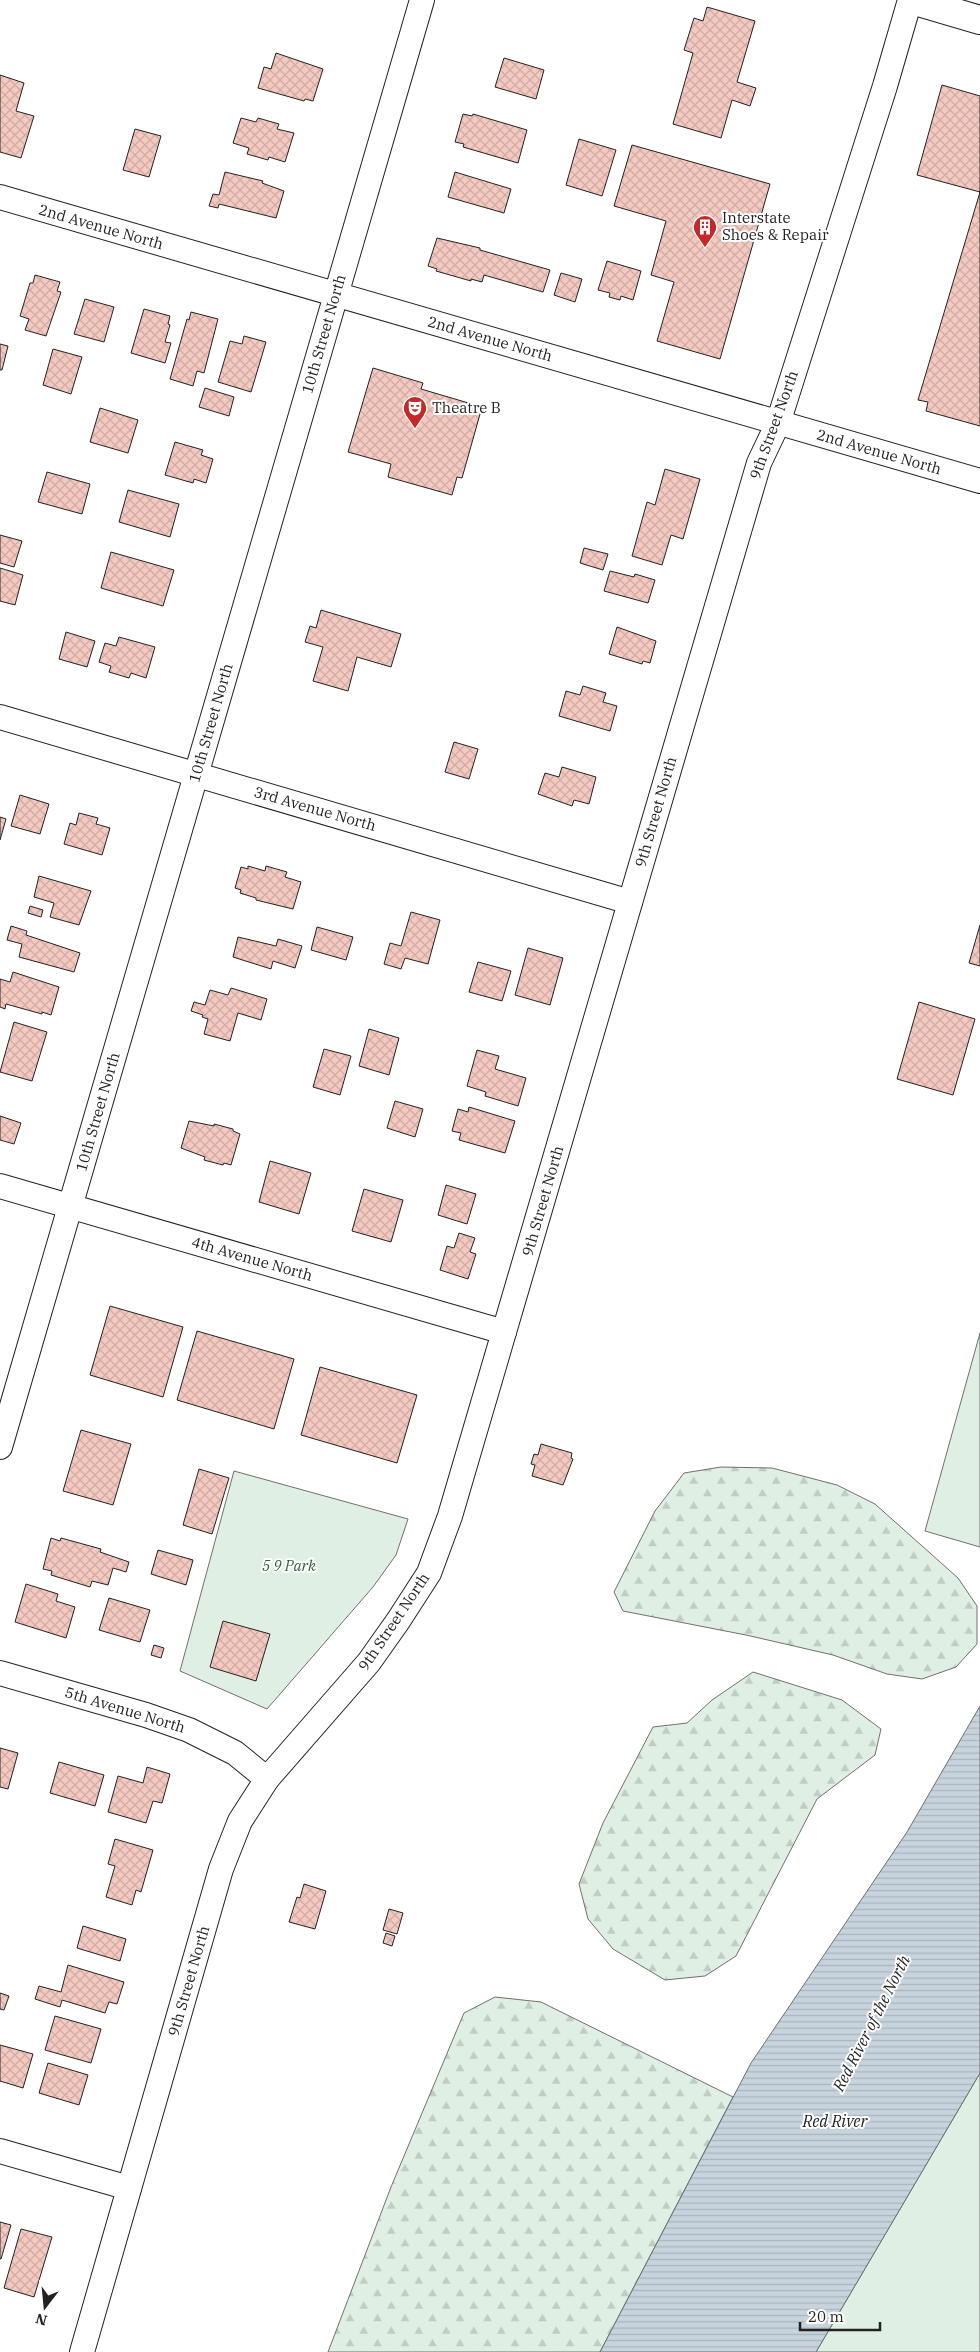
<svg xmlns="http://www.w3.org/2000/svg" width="980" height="2352" viewBox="0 0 980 2352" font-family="'IBM Plex Serif',serif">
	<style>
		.forest { fill: url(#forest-firs); stroke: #6f6f6f }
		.park { fill: #e0efe3; stroke: #6f6f6f }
		.water { fill: url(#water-rules); stroke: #6f6f6f }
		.building { fill: url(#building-cross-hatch); stroke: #222 }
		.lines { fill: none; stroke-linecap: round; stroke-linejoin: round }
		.street-casing { stroke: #222; stroke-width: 26 }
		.secondary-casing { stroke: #222; stroke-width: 30 }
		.street { stroke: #fff; stroke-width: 24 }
		.secondary { stroke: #fff; stroke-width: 28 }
		.labels { text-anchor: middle; stroke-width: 4; stroke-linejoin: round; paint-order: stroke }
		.poi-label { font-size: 15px; fill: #222; stroke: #fff; text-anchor: start }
		.street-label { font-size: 15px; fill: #222; stroke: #fff }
		.park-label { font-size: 15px; font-style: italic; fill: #2f5e38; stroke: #fff }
		.water-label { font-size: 16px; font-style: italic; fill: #222; stroke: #fff }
	</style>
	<defs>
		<pattern id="forest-firs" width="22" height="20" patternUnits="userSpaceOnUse" patternTransform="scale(1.25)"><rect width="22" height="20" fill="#e0efe3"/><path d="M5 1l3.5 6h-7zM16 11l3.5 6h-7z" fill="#c0cdc2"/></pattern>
		<pattern id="water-rules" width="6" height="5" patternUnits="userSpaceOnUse" patternTransform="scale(1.25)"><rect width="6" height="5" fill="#c7d3dd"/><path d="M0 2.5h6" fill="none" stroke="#abb5bd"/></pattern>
		<pattern id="building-cross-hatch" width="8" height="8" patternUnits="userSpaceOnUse" patternTransform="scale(1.25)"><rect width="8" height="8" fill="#f3c9c0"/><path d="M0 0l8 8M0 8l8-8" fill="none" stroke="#d0aca5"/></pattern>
	</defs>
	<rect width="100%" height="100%" fill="#fff"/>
	<g class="forest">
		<path d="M721 1467 772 1468 837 1485 875 1504 958 1578 977 1606V1644L956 1667 922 1679 887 1674 833 1655 746 1635 623 1611 614 1592 655 1511 684 1473Z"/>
		<path d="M753 1672 842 1700 881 1729 875 1755 817 1799 736 1956 705 1976 665 1980 613 1949 588 1919 579 1884 603 1823 653 1727 687 1723 712 1700Z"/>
		<path d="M495 1997 541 2002 733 2097 600 2352H328L391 2187 464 2013Z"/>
	</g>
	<g class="park">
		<path d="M980 1333V1547L925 1531Z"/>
		<path d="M234 1471 408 1519 396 1555 373 1587 267 1709 180 1671Z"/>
		<path d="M980 2073V2352H816Z"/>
	</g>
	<path class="water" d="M980 1706V2073L816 2352H600L751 2063 907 1832Z"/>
	<g class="building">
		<path d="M707 7 755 21 737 82 756 88 750 106 732 100 721 138 673 124 693 53 684 50 694 18 703 21Z"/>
		<path d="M276 53 323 69 313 101 305 99 304 101 258 88 264 67 271 69Z"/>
		<path d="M504 58 544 70 536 99 495 87Z"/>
		<path d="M0 75 24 83 16 111 34 116 21 158 0 152Z"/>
		<path d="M942 85 980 96V192L917 175Z"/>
		<path d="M463 114 472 116 473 114 527 130 518 163 463 147 464 144 455 142Z"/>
		<path d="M241 118 256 122 258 118 279 124 277 129 294 133 285 162 269 157 268 160 247 154 249 148 233 143Z"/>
		<path d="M135 129 161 136 149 177 123 170Z"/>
		<path d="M579 139 616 150 602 196 566 185Z"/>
		<path d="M632 145 770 184 720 359 657 341 674 282 651 275 666 221 614 206Z"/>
		<path d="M225 172 263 181 262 183 284 191 276 218 219 204 218 208 209 206 213 194 219 195Z"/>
		<path d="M455 172 511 189 504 213 448 197Z"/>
		<path d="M980 192V426L926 411 928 402 918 400Z"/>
		<path d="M437 238 480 248V250L550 270 543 292 484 275 482 282 471 279V281L436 271 437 269 428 266Z"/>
		<path d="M607 261 641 271 633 300 621 296 620 300 609 297 610 293 598 290Z"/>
		<path d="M561 273 582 279 575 302 554 295Z"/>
		<path d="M35 275 60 282 57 291 61 292 46 336 25 330 29 319 20 316 30 283H33Z"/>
		<path d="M85 299 114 307 104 342 74 334Z"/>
		<path d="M144 309 170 316 168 324 170 325 165 342 171 343 165 363 131 353Z"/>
		<path d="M191 312 218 319 204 373 197 371 193 386 170 379 187 319 189 320Z"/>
		<path d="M244 336 266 342 251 392 218 382 230 341 242 344Z"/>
		<path d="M0 344 8 346 2 370H0Z"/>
		<path d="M53 349 82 357 71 394 43 385Z"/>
		<path d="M373 368 423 383 421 389 482 407 462 478 457 477 452 495 388 477 391 464 348 452Z"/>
		<path d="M205 388 234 397 229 416 199 407Z"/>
		<path d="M100 408 138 420 128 453 90 442Z"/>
		<path d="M175 442 203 450 201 455 213 459 206 483 194 479 193 483 165 475Z"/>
		<path d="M665 469 700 479 683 539 671 535 662 565 632 556 647 502 655 505Z"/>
		<path d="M47 472 90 484 82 514 38 502Z"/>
		<path d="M128 490 179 504 170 537 119 522Z"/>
		<path d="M0 535 22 541 14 567 0 563Z"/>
		<path d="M584 548 608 554 603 570 580 563Z"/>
		<path d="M111 552 174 570 163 606 101 588Z"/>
		<path d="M0 568 23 575 15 605 0 601Z"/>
		<path d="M610 571 634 577 635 574 655 580 648 603 604 591Z"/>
		<path d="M321 610 401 634 391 667 357 657 348 691 313 681 323 647 305 642 310 626 316 628Z"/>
		<path d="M617 627 656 641 650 663 643 661 642 664 609 654Z"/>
		<path d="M66 632 95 641 87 667 59 659Z"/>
		<path d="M119 637 155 647 146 678 131 673 129 678 109 672 111 666 99 662 105 643 116 646Z"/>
		<path d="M583 686 606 693 603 702 617 706 610 731 559 716 566 691 580 695Z"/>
		<path d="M454 742 478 749 469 779 445 772Z"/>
		<path d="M562 767 596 777 589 804 574 800 572 806 538 794 545 773 559 777Z"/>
		<path d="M20 795 49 804 40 834 11 826Z"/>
		<path d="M79 813 98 818 96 824 110 828 102 855 64 844 70 823 76 825Z"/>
		<path d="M0 817 6 819 0 840Z"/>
		<path d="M248 866 265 871 266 866 287 872 285 877 301 882 293 909 256 900V898L240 893 241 890 235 888 241 867 248 869Z"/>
		<path d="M39 876 91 891 79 925 50 917 54 903 34 897Z"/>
		<path d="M30 906 43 910 41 917 28 913Z"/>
		<path d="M411 912 440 920 428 964 405 958 401 969 384 964 390 943 401 946Z"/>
		<path d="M980 925V966L969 963Z"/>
		<path d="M11 926 27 931 26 935 80 953 74 972 19 957 22 944 7 940Z"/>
		<path d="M317 927 353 937 346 960 311 950Z"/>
		<path d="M238 937 276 946 278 939 302 946 295 968 273 961 271 969 233 957Z"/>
		<path d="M528 948 563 958 550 1005 515 995Z"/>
		<path d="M478 962 511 971 502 1001 469 992Z"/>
		<path d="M13 972 59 987 51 1015 42 1012V1014L6 1004 5 1009 0 1007V979L10 982Z"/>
		<path d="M231 988 267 999 261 1020 238 1013 230 1041 204 1034 208 1019 202 1017 203 1015 191 1011 194 1002 205 1005 210 990 228 995Z"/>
		<path d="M919 1002 975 1019 953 1095 897 1079Z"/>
		<path d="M14 1022 47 1032 32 1081 0 1072Z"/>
		<path d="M369 1029 399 1038 389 1075 359 1066Z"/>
		<path d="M324 1049 351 1056 340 1095 313 1087Z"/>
		<path d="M477 1050 499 1056 495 1069 526 1078 518 1106 485 1096 486 1092 467 1086Z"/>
		<path d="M395 1101 423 1109 415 1137 387 1128Z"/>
		<path d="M469 1107 515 1121 505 1153 459 1140 461 1133 452 1131 458 1109 468 1112Z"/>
		<path d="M0 1116 21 1123 14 1144 0 1140Z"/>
		<path d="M189 1121 214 1126V1124L233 1129V1131L240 1134 231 1165 224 1163 223 1165 204 1160 205 1157 181 1148Z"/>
		<path d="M270 1161 311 1173 299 1214 259 1202Z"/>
		<path d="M446 1185 476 1194 467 1224 438 1215Z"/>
		<path d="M364 1189 403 1200 391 1242 352 1231Z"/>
		<path d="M459 1233 475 1238 470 1252 476 1254 468 1279 440 1270 447 1246 454 1248Z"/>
		<path d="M110 1306 183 1327 163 1397 90 1375Z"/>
		<path d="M197 1331 294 1359 274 1429 177 1400Z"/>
		<path d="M320 1367 417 1395 397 1463 301 1435Z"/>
		<path d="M81 1430 131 1444 113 1505 63 1491Z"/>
		<path d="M541 1444 572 1453 571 1458 573 1459 563 1485 532 1476 535 1465 531 1464 534 1454 538 1455Z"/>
		<path d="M199 1469 229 1478 212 1534 183 1525Z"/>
		<path d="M51 1538 60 1541 61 1538 101 1549 100 1552 129 1562 126 1572 113 1568 108 1585 92 1581 90 1587 51 1575 52 1571 43 1569Z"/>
		<path d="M158 1550 193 1560 186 1585 151 1574Z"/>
		<path d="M26 1584 58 1594 56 1601 75 1607 66 1638 15 1622Z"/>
		<path d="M109 1598 150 1610 140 1642 99 1630Z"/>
		<path d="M223 1621 270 1634 256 1681 210 1667Z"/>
		<path d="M154 1645 164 1648 161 1658 151 1655Z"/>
		<path d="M0 1748 18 1753 8 1789 0 1787Z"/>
		<path d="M59 1762 104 1775 95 1806 50 1793Z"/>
		<path d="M147 1767 170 1774 162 1803 153 1801 146 1823 108 1812 118 1776 143 1783Z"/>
		<path d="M115 1839 153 1850 141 1892 136 1890 132 1905 106 1897 115 1866 108 1864Z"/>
		<path d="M304 1884 326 1891 315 1929 289 1922 297 1897 300 1898Z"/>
		<path d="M389 1909 403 1913 397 1934 383 1930Z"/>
		<path d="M83 1926 126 1939 120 1961 77 1948Z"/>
		<path d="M386 1933 395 1936 392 1946 383 1943Z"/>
		<path d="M68 1965 124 1982 117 2004 109 2002 105 2013 62 2000 60 2007 35 1999 39 1986 61 1992Z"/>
		<path d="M0 1993 9 1996 4 2010 0 2009Z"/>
		<path d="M55 2016 101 2029 91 2063 45 2050Z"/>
		<path d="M0 2045 33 2054 23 2088 0 2081Z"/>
		<path d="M48 2063 88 2075 79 2105 39 2093Z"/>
		<path d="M0 2222 11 2225 1 2259H0Z"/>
		<path d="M21 2229 52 2237 34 2297 4 2288Z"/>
	</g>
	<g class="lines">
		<g class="street-casing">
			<g id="street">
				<path d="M0 197 980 481"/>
				<path d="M0 717 630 902"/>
				<path d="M0 1186 504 1332"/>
				<path d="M0 1447 422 0"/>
				<path d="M0 1673 146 1715 189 1730 235 1753 267 1779"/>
				<path d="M0 2151 129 2188"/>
				<path d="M82 2352 221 1869 240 1821 267 1779 369 1662 398 1621 429 1573 450 1516 759 463 778 423 885 86 910 0"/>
			</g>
		</g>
		<g class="secondary-casing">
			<path id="secondary" d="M912 0 980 20"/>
		</g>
		<use href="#street" class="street"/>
		<use href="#secondary" class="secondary"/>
	</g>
	<defs>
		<g id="building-pin" transform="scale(1.25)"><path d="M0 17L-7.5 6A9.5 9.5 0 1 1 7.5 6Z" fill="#c62828" stroke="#fff"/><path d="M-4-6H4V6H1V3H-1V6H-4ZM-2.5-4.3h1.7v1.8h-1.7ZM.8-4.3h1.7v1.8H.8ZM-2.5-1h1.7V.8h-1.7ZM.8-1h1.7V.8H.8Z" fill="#fff"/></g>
		<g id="theatre-pin" transform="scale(1.25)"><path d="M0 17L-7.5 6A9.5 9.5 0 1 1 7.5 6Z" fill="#c62828" stroke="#fff"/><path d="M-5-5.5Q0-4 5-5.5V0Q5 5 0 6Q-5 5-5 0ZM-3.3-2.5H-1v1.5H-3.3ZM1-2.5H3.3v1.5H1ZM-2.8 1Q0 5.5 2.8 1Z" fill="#fff"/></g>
	</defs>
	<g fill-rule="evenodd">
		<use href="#building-pin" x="705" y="227"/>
		<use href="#theatre-pin" x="415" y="408"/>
	</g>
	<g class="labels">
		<g class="poi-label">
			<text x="722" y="223">Interstate<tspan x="722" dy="17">Shoes &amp; Repair</tspan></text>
			<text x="432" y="413">Theatre B</text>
		</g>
		<g class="street-label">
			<text transform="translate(101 227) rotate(16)" y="5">2nd Avenue North</text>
			<text transform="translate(324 334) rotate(-74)" y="5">10th Street North</text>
			<text transform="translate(490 339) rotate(16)" y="5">2nd Avenue North</text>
			<text transform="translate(774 425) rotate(-70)" y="5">9th Street North</text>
			<text transform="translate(879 452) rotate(16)" y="5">2nd Avenue North</text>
			<text transform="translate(211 723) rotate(-74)" y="5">10th Street North</text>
			<text transform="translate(315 809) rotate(16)" y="5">3rd Avenue North</text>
			<text transform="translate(656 812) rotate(-74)" y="5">9th Street North</text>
			<text transform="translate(98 1112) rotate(-74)" y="5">10th Street North</text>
			<text transform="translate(543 1201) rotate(-74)" y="5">9th Street North</text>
			<text transform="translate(252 1259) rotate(16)" y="5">4th Avenue North</text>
			<text transform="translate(394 1622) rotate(-56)" y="5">9th Street North</text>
			<text transform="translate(125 1710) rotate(17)" y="5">5th Avenue North</text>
			<text transform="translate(189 1981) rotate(-74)" y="5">9th Street North</text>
		</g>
		<g class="park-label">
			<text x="289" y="1571">5 9 Park</text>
		</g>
		<g class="water-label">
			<text transform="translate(871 2023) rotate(-63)" y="6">Red River of the North</text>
			<text x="835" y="2127">Red River</text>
		</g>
	</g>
	<g transform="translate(45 2307) rotate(196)" stroke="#ffffff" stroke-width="4" paint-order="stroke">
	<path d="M0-4L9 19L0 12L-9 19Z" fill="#222222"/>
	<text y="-8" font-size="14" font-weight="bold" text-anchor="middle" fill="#222222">N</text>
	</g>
	<path d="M800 2322v8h80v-8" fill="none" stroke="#222222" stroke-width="2.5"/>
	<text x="808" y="2322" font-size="15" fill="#222222" stroke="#ffffff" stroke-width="4" paint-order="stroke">20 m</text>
</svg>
